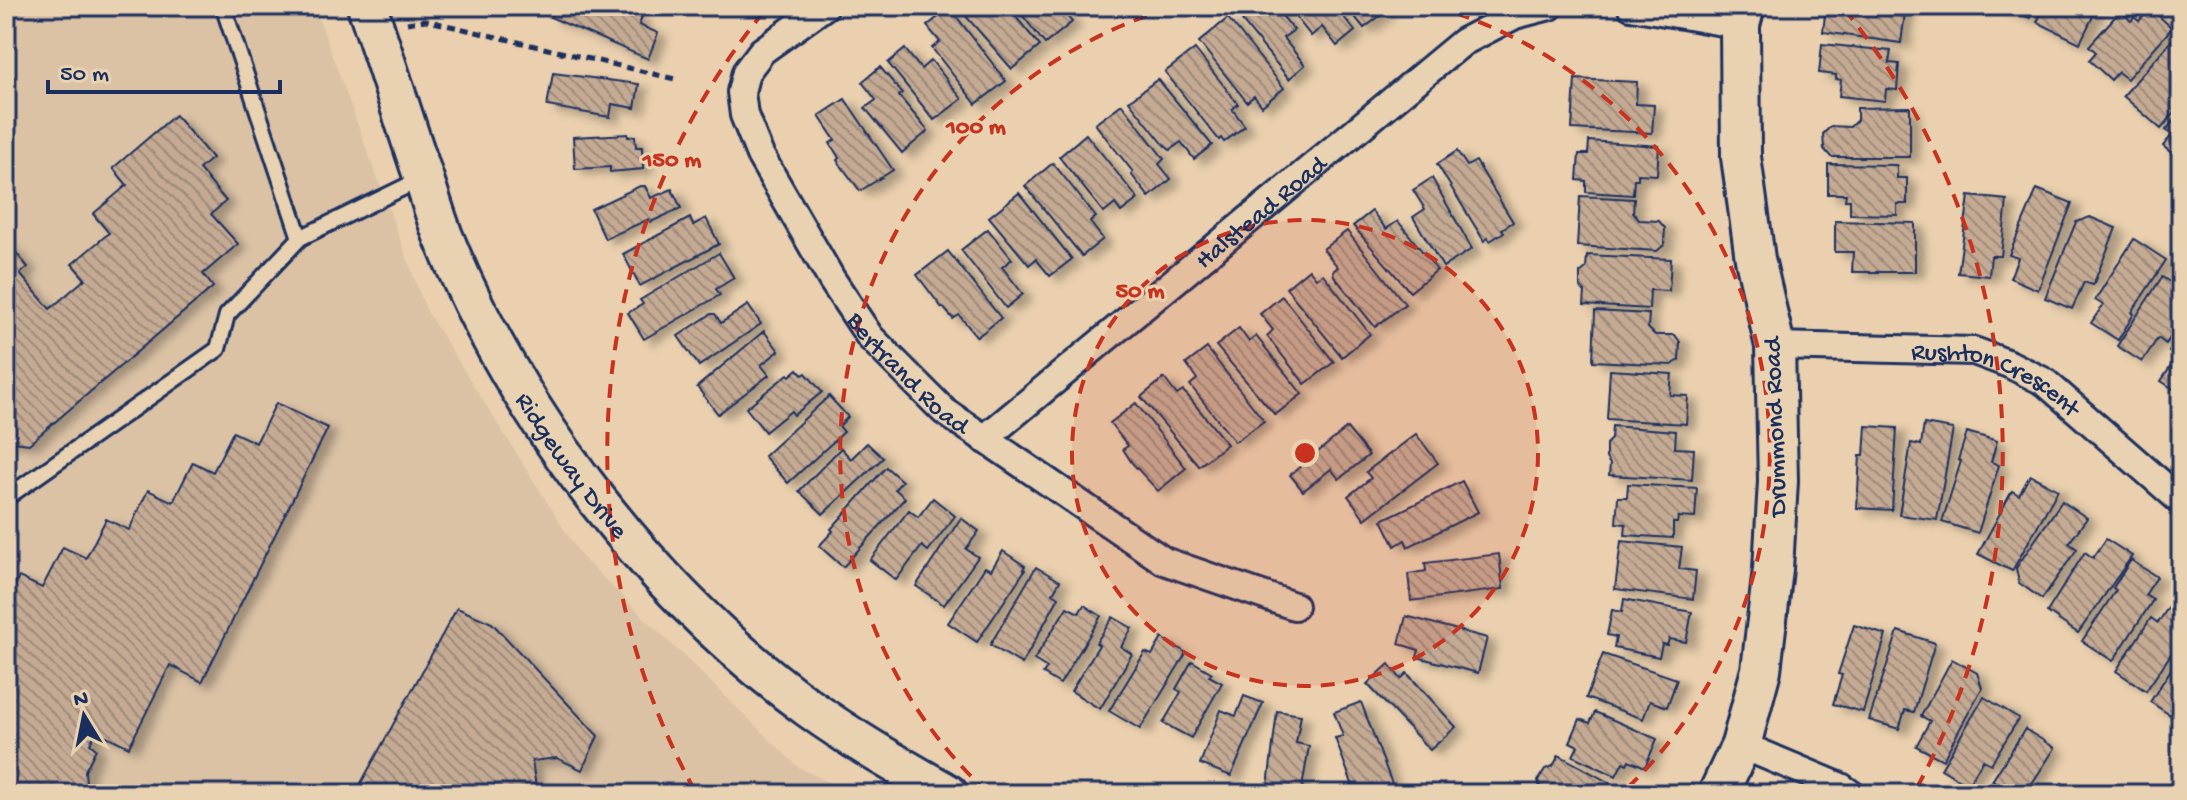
<svg xmlns="http://www.w3.org/2000/svg" width="2187" height="800" viewBox="0 0 2187 800" font-family="'Gochi Hand',sans-serif">
	<style>
		.built { fill: #dbc2a5 }
		.building { fill: url(#building-back-hatch); stroke: #1b2f5e; stroke-width: 2; filter: url(#shadow) }
		.lines { fill: none; stroke-linecap: round; stroke-linejoin: round }
		.lane-casing { stroke: #1b2f5e; stroke-width: 20 }
		.street-casing { stroke: #1b2f5e; stroke-width: 32 }
		.secondary-casing { stroke: #1b2f5e; stroke-width: 44 }
		.path { stroke: #1b2f5e; stroke-width: 5; stroke-dasharray: 8 6; stroke-linecap: butt }
		.lane { stroke: #e8d2b1; stroke-width: 14 }
		.street { stroke: #e8d2b1; stroke-width: 26 }
		.secondary { stroke: #e8d2b1; stroke-width: 38 }
		.ring { fill: none; stroke: #c8321e; stroke-width: 4; stroke-dasharray: 14 10 }
		.labels { text-anchor: middle; stroke-width: 6; stroke-linejoin: round; paint-order: stroke }
		.street-label { font-size: 26px; fill: #1b2f5e; stroke: #e8d2b1 }
		.centre { fill: #c8321e; stroke: #e8d2b1; stroke-width: 4 }
		.ring-label { font-size: 24px; text-anchor: middle; font-weight: bold; fill: #c8321e; stroke: #e8d2b1; stroke-width: 6; stroke-linejoin: round; paint-order: stroke }
	</style>
	<defs>
		<pattern id="building-back-hatch" width="6" height="6" patternUnits="userSpaceOnUse" patternTransform="scale(2)"><rect width="6" height="6" fill="#c5aa93"/><path d="M-1 5l2 2M0 0l6 6M5-1l2 2" fill="none" stroke="#9f8b7b"/></pattern>
		<filter id="shadow"><feDropShadow dx="9" dy="5" stdDeviation="4" flood-color="#0004"/></filter>
	</defs>
	<rect width="100%" height="100%" fill="#ead0ae"/>
	<filter id="ink" filterUnits="userSpaceOnUse"><feTurbulence type="fractalNoise" baseFrequency=".0125" numOctaves="2"/><feDisplacementMap in="SourceGraphic" scale="16" xChannelSelector="R" yChannelSelector="G"/><feConvolveMatrix kernelMatrix="1 2 1 2 8 2 1 2 1" color-interpolation-filters="sRGB"/></filter>
	<g filter="url(#ink)">
		<path class="built" d="M6 6H314L426 310 581 556 798 767 852 794H6Z"/>
		<g class="building">
			<path d="M555 6H615L642 17 639 25 658 33 648 59 550 17Z"/>
			<path d="M957 6H1007L1040 46 1012 69Z"/>
			<path d="M1015 6H1059L1072 22 1045 44Z"/>
			<path d="M1262 6H1274L1294 30 1283 38 1305 65 1289 79 1242 21Z"/>
			<path d="M1287 6H1335L1355 31 1337 46 1322 27 1311 36Z"/>
			<path d="M1346 6H1380L1385 12 1364 28Z"/>
			<path d="M1826 6H1906L1901 43 1823 32Z"/>
			<path d="M1996 6H2035L2030 18Z"/>
			<path d="M2045 6H2098L2080 43 2037 22Z"/>
			<path d="M2150 8 2172 28 2127 79 2118 72 2111 80 2089 60 2096 52 2089 46 2120 11 2131 21 2134 17 2139 21Z"/>
			<path d="M948 9 953 12 1006 81 976 104 932 48 940 42 927 26Z"/>
			<path d="M1228 18 1284 88 1262 106 1254 96 1247 102 1199 42Z"/>
			<path d="M2178 33H2181V105L2161 129 2123 96Z"/>
			<path d="M1822 44 1891 51 1889 63 1899 64 1897 90 1886 89 1885 101 1839 96 1841 80 1836 79V75L1819 73Z"/>
			<path d="M905 49 921 69 931 60 962 99 934 120 888 63Z"/>
			<path d="M1195 49 1238 104 1232 109 1245 126 1224 142 1221 138 1219 140 1165 72Z"/>
			<path d="M880 67 902 93 899 96 928 131 902 153 865 108 876 100 862 82Z"/>
			<path d="M553 73 639 84 635 108 612 104 610 117 547 106Z"/>
			<path d="M1158 79 1212 145 1194 159 1181 142 1170 150 1165 146 1129 101Z"/>
			<path d="M1575 79 1637 82 1636 104 1654 105 1652 133 1572 129Z"/>
			<path d="M845 99 893 170 860 191 837 160 839 158 830 143 835 140 819 116Z"/>
			<path d="M1122 104 1164 159 1159 164 1171 179 1149 197 1131 174 1133 172 1095 124Z"/>
			<path d="M1910 107V157H1831L1824 149 1823 134 1831 126 1850 127 1857 120V108Z"/>
			<path d="M2181 112V161L2163 146 2172 135 2166 130Z"/>
			<path d="M175 115 212 158 199 169 226 201 211 214 238 244 203 274 213 287 29 444 6 441V241L28 267 20 274 50 309 85 279 72 264 109 233 93 214 127 185 113 168Z"/>
			<path d="M628 134V137L635 136 636 147H642L643 169 610 172V167L575 169 573 137Z"/>
			<path d="M1086 134 1138 199 1121 212 1115 204 1104 213 1059 157Z"/>
			<path d="M1589 141 1659 146 1657 175 1638 174V179H1634L1633 195 1586 192V181L1577 180 1579 154H1588Z"/>
			<path d="M1457 151 1467 166 1476 161 1513 222 1502 229 1504 232 1490 241 1488 238 1484 241 1437 164Z"/>
			<path d="M1053 163 1096 217 1090 222 1103 239 1082 256 1025 186Z"/>
			<path d="M1828 164 1897 165V178H1907V204H1897V215L1850 214V200H1845L1846 194H1828Z"/>
			<path d="M1432 178 1472 249 1443 267 1413 217 1425 209 1413 190Z"/>
			<path d="M640 186H645L651 198 672 189 681 208 651 222 649 219 605 239 591 209Z"/>
			<path d="M2037 189 2072 203 2038 290 2010 278 2018 258 2009 255Z"/>
			<path d="M1019 193 1072 259 1050 276 1036 259 1029 265 989 217Z"/>
			<path d="M1580 196 1634 199 1633 213 1639 220 1659 221 1665 228 1664 245 1657 251 1577 246Z"/>
			<path d="M1969 196 2007 200 2001 256H1991L1989 276 1958 273Z"/>
			<path d="M1372 211 1386 229 1398 221 1437 270 1410 292 1353 226Z"/>
			<path d="M2090 217 2116 228 2093 285 2084 282 2072 309 2045 298 2076 222Z"/>
			<path d="M690 218 693 225 706 218 719 244 640 286 623 254Z"/>
			<path d="M1835 221 1915 223V272H1852L1853 252H1835Z"/>
			<path d="M988 229 1012 259 1002 267 1023 294 1006 308 961 250Z"/>
			<path d="M1347 231 1405 304 1375 327 1334 276 1333 271 1338 267 1323 249Z"/>
			<path d="M2134 239 2166 260 2132 312 2134 314 2118 340 2091 323 2103 305 2095 300Z"/>
			<path d="M948 251 1001 318 977 337 959 315 953 319 943 307 942 308 917 275Z"/>
			<path d="M719 253 734 278 716 289 720 295 644 339 628 313 643 304 640 300Z"/>
			<path d="M1587 255 1671 259 1669 291 1650 290 1649 309 1584 305 1585 292 1580 287V273L1586 268Z"/>
			<path d="M1309 269 1316 278 1323 274 1370 334 1342 357 1286 288Z"/>
			<path d="M2162 277 2181 289V321L2166 344 2158 338 2142 362 2117 346Z"/>
			<path d="M1282 296 1334 362 1305 384 1267 336 1273 330 1260 314Z"/>
			<path d="M748 305 761 324 699 366 678 336 711 314H715L721 323Z"/>
			<path d="M1595 311 1649 314 1648 328 1655 335H1675L1680 342 1679 360 1672 365 1593 361Z"/>
			<path d="M1239 328 1249 342 1256 336 1302 394 1275 415 1216 346Z"/>
			<path d="M764 331 779 351 761 365 769 375 718 414 697 387Z"/>
			<path d="M2181 334V394L2161 381 2177 357 2169 352Z"/>
			<path d="M1207 348 1264 421 1235 442 1190 385 1197 379 1186 364Z"/>
			<path d="M798 369 803 375 806 373 822 392 794 415 791 411 765 432 746 408 788 374 790 376Z"/>
			<path d="M1610 370 1672 374 1670 395 1688 396 1686 424 1607 419Z"/>
			<path d="M1164 378 1177 395 1183 391 1188 396 1227 444 1199 466 1141 397Z"/>
			<path d="M829 396 848 417 839 426 844 432 788 483 764 456Z"/>
			<path d="M276 403 328 428 202 682 170 665 129 747 96 731 90 744 96 749 85 771 87 794H6V602L19 577 42 588 63 547 86 558 106 519 129 530 148 490 173 502 193 462 213 472 233 432 256 443Z"/>
			<path d="M1136 403 1186 468 1158 491 1132 463 1123 449 1128 446 1110 423Z"/>
			<path d="M1924 424 1953 429 1937 520 1899 515 1911 443 1921 445Z"/>
			<path d="M1612 426 1676 431 1675 448 1694 449 1692 480 1609 475 1610 464 1606 458V444L1611 439Z"/>
			<path d="M1866 426 1897 428 1892 510 1857 508 1860 455H1864Z"/>
			<path d="M1347 428 1369 455 1339 479 1331 469 1303 491 1290 475Z"/>
			<path d="M1967 432 1997 441 1991 462 1999 465 1978 533 1942 522 1961 461 1958 460Z"/>
			<path d="M1416 434 1438 463 1365 519 1348 496 1371 478 1366 472Z"/>
			<path d="M867 443 883 458 823 514 799 491 841 448 851 459Z"/>
			<path d="M886 467 902 481 895 489 905 498 843 567 819 546 833 531 831 529Z"/>
			<path d="M2030 475 2058 490 2012 571 1978 554 2012 491 2019 495Z"/>
			<path d="M1462 481 1478 512 1408 547 1405 540 1395 546 1382 520Z"/>
			<path d="M1628 484 1697 488 1695 518 1678 517 1677 523H1673V538L1625 535 1626 524 1616 523 1618 497H1627Z"/>
			<path d="M933 498 955 516 928 551 922 546 896 580 870 560 909 510 918 517Z"/>
			<path d="M2062 501 2087 518 2069 543 2077 549 2042 599 2019 583 2016 568Z"/>
			<path d="M961 518 979 531 966 549 978 557 944 605 916 586Z"/>
			<path d="M2106 539 2132 556 2078 633 2047 612 2085 552 2093 558Z"/>
			<path d="M1621 541 1682 547 1679 569 1696 571 1693 599 1615 589Z"/>
			<path d="M1003 551 1025 566 1023 569 1025 570 977 642 948 623 985 567 991 570Z"/>
			<path d="M1499 554 1503 589 1411 601 1408 574 1426 571 1425 563Z"/>
			<path d="M2131 560 2157 577 2145 595 2153 600 2113 661 2082 641 2116 590 2113 588Z"/>
			<path d="M1036 567 1060 581 1053 593 1059 597 1022 664 990 645Z"/>
			<path d="M2174 598 2181 602V647L2178 651 2175 648 2146 691 2116 671 2151 618 2158 623Z"/>
			<path d="M1624 599 1692 612 1686 642 1669 639 1667 645 1662 644 1659 657 1614 648 1616 637 1607 635 1612 610 1622 612Z"/>
			<path d="M1084 605 1101 616 1060 684 1043 674 1047 668 1034 660 1067 607 1079 613Z"/>
			<path d="M457 608 492 623 598 736 582 770 557 758 532 761 537 794H355Z"/>
			<path d="M1406 616 1487 638 1478 673 1417 657 1419 650 1399 644Z"/>
			<path d="M1113 617 1132 628 1121 647 1132 654 1100 709 1071 691 1099 645 1096 643Z"/>
			<path d="M1854 625 1886 635 1863 712 1833 704 1842 675 1838 674Z"/>
			<path d="M1898 631 1935 643 1914 712 1905 710 1899 729 1869 720Z"/>
			<path d="M1162 638 1185 652V655L1140 729 1109 711 1145 652 1152 655Z"/>
			<path d="M1603 654 1677 679 1667 707 1650 701 1643 719 1586 698Z"/>
			<path d="M2181 654V722L2150 702Z"/>
			<path d="M1952 659 1977 673 1982 688 1943 760 1916 746 1930 721 1921 716Z"/>
			<path d="M1192 661 1212 673 1209 676 1222 683 1191 738 1163 723 1181 692 1176 689Z"/>
			<path d="M1389 664 1401 679 1407 673 1456 727 1430 750 1367 684Z"/>
			<path d="M1244 696 1263 703 1231 776 1200 764 1221 710 1236 716Z"/>
			<path d="M1984 697 2019 718 1991 764 1983 760 1968 785 1941 769Z"/>
			<path d="M1361 702 1392 784 1364 794H1356L1335 738 1343 736 1334 712Z"/>
			<path d="M1277 711 1301 715 1296 743 1309 746 1301 794H1267Z"/>
			<path d="M1595 712 1657 739 1645 767 1629 760 1627 764 1623 762 1616 776 1573 756 1578 746 1570 742 1580 719 1590 723Z"/>
			<path d="M2025 729 2055 748 2025 794H1993L1999 785 1992 781Z"/>
			<path d="M1559 755 1615 786 1611 794H1537L1540 788 1538 780 1545 769 1553 766Z"/>
			<path d="M2062 783 2079 794H2055Z"/>
		</g>
		<g class="lines">
			<g class="lane-casing">
				<g id="lane">
					<path d="M223 6 300 238"/>
					<path d="M6 498 218 349 227 315 300 238 423 178"/>
				</g>
			</g>
			<g class="street-casing">
				<g id="street">
					<path id="s1" d="M825 6 762 51 746 72 741 92 744 115 760 155 832 280 870 337 944 411 1164 561 1294 606"/>
					<path d="M1631 6 1740 25"/>
					<path id="s2" d="M1775 346 1974 351 2009 364 2045 382 2181 501"/>
					<path id="s3" d="M984 439 1463 42 1515 15 1550 6"/>
					<path d="M1741 745 1841 787 1851 794"/>
				</g>
			</g>
			<g class="secondary-casing">
				<g id="secondary">
					<path id="s4" d="M367 6C386 62 403 117 422 173 429 194 435 215 443 236 515 415 653 595 809 708 853 740 901 767 948 794"/>
					<path d="M1718 794 1741 745 1761 670 1773 569 1778 481 1775 346 1755 259 1741 157 1740 25 1745 6"/>
				</g>
			</g>
			<path class="path" d="M407 23 425 20 679 80"/>
			<use href="#lane" class="lane"/>
			<use href="#street" class="street"/>
			<use href="#secondary" class="secondary"/>
		</g>
	</g>
	<circle cx="1305" cy="453" r="233" fill="#c8321e" fill-opacity=".12"/>
	<g class="ring">
		<circle cx="1305" cy="453" r="233"/>
		<path d="M988 793A465 465 0 0 1 1177 6M1433 6A465 465 0 0 1 1622 793"/>
		<path d="M695 791A698 698 0 0 1 766 9M1844 9A698 698 0 0 1 1915 791"/>
	</g>
	<g class="labels">
		<g class="street-label">
			<text dy="9" stroke="none"><textPath href="#s3" startOffset="358">Halstead Road</textPath></text>
			<text dy="9" stroke="none"><textPath href="#s1" startOffset="456">Bertrand Road</textPath></text>
			<text dy="9" stroke="none"><textPath href="#s2" startOffset="228">Rushton Crescent</textPath></text>
			<text transform="translate(1773 427) rotate(-92)" y="9">Drummond Road</text>
			<text dy="9" stroke="none"><textPath href="#s4" startOffset="506">Ridgeway Drive</textPath></text>
		</g>
	</g>
	<circle cx="1305" cy="453" r="12" class="centre"/>
	<g class="ring-label">
		<text x="976" y="133">100 m</text>
		<text x="672" y="166">150 m</text>
		<text x="1140" y="297">50 m</text>
	</g>
	<rect width="2187" height="800" fill="none" stroke="#e8d2b1" stroke-width="32"/>
	<rect x="16" y="16" width="2155" height="768" fill="none" stroke="#1b2f5e" stroke-width="3" filter="url(#ink)"/>
	<g transform="translate(84 716) rotate(350)" stroke="#e8d2b1" stroke-width="6" paint-order="stroke">
	<path d="M0-6L14 30L0 20L-14 30Z" fill="#1b2f5e"/>
	<text y="-12" font-size="22" font-weight="bold" text-anchor="middle" fill="#1b2f5e">N</text>
	</g>
	<path d="M48 80v12h232v-12" fill="none" stroke="#1b2f5e" stroke-width="4"/>
	<text x="60" y="80" font-size="24" fill="#1b2f5e" stroke="#e8d2b1" stroke-width="6" paint-order="stroke">50 m</text>
</svg>
